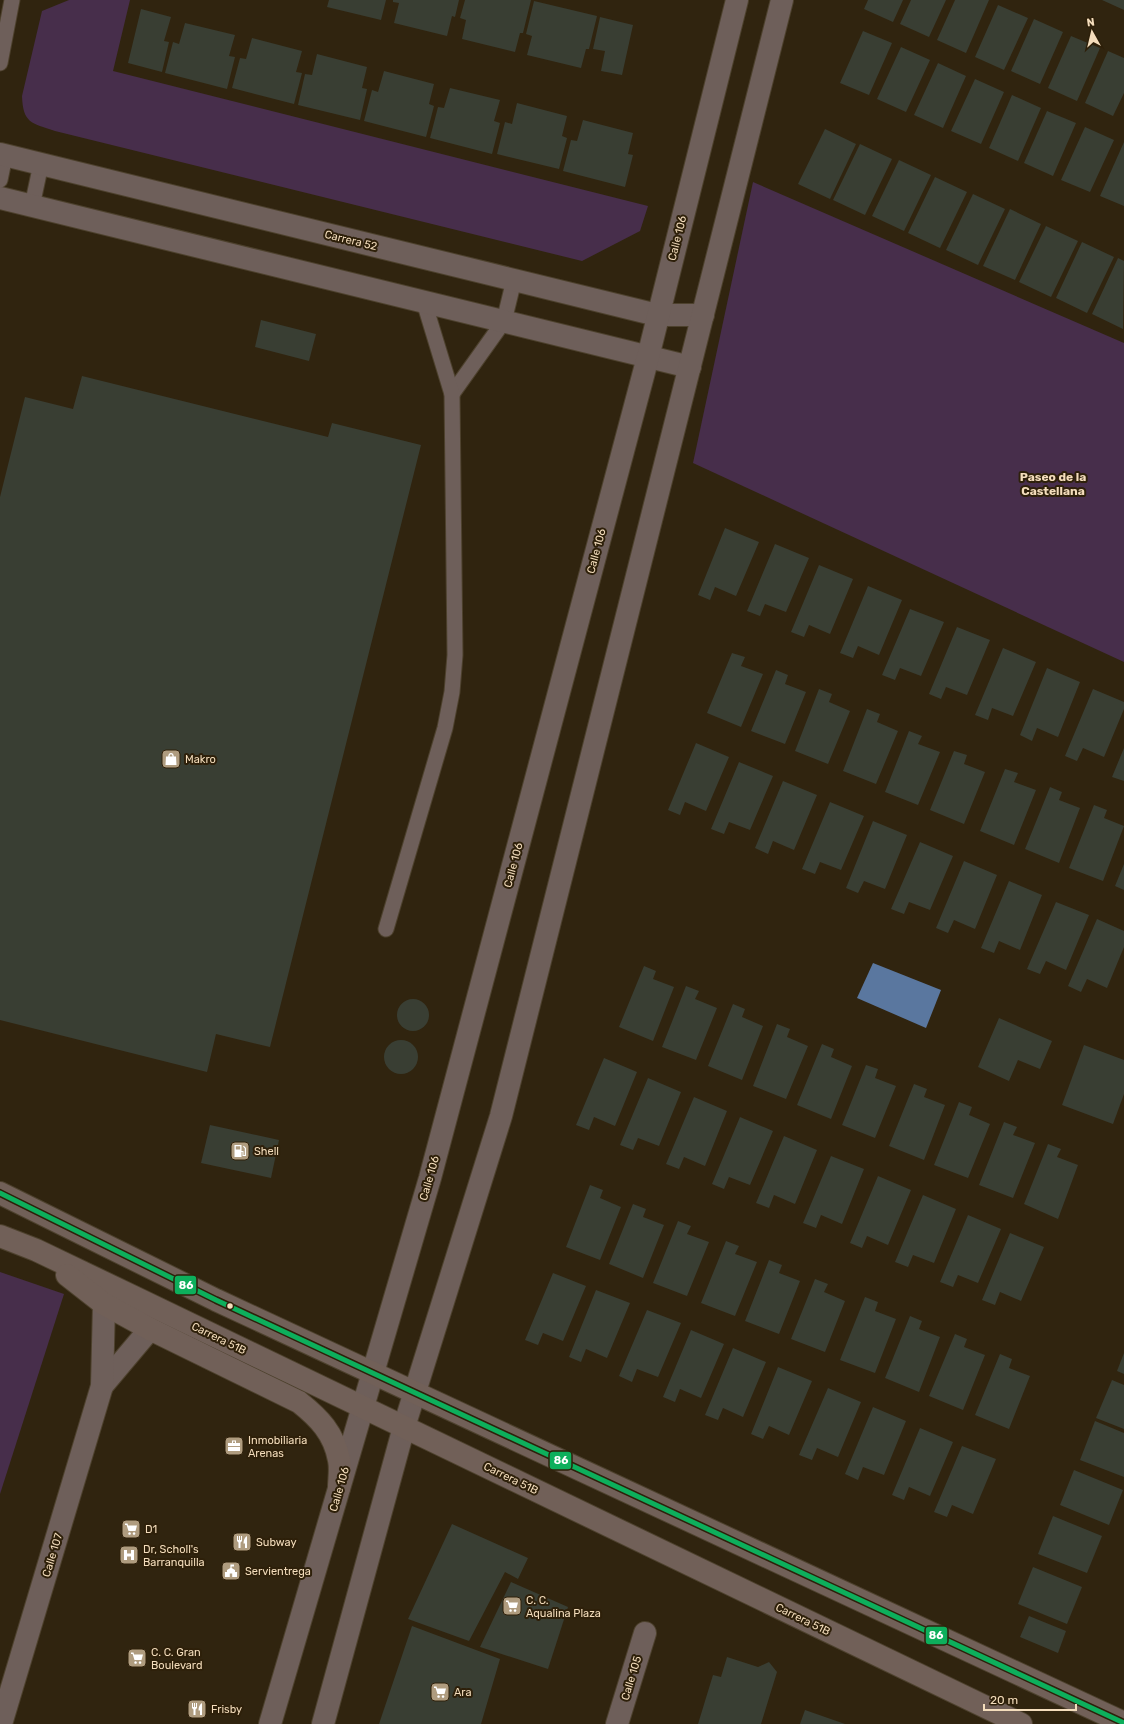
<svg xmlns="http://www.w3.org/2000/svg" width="1124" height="1724" viewBox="0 0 1124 1724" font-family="Rubik,sans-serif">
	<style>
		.green { fill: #472e4b }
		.water { fill: #5a779f }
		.building { fill: #393e33 }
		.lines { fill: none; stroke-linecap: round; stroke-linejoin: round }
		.service-casing { stroke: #4d412d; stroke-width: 17 }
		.minor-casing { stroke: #4d412d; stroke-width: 24 }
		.tertiary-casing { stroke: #4d412d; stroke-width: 24 }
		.secondary-casing { stroke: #4d412d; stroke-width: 24 }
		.service { stroke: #6e5f5a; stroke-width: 15 }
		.minor { stroke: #6e5f5a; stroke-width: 22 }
		.tertiary { stroke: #6e5f5a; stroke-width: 22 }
		.secondary { stroke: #716058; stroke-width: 22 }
		.bus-1-casing { stroke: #2e200a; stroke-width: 8 }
		.bus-1 { stroke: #0daf5c; stroke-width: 5 }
		.bus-dot { fill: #f4ddbc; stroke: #2e200a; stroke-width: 1.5 }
		.labels { text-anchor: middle; stroke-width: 4; stroke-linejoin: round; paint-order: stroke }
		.street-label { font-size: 11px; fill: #f4ddbc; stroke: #2e200a }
		.poi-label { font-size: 11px; fill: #f4ddbc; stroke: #2e200a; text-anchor: start }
		.neighbourhood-label { font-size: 12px; font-weight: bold; fill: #f4ddbc; stroke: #2e200a }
		.line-badge { stroke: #2e200a; stroke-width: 1.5 }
		.badge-label { font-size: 11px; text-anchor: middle; font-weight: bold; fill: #fff }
	</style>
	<rect width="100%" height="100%" fill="#30240f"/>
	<g class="green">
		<path d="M69 0H130L113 71 648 206 640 231 582 261 55 131C31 123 23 123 22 96L42 11Z"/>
		<path d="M753 182 1124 343V662L693 463Z"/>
		<path d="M0 1272 64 1294 0 1494Z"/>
	</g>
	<path class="water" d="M873 963 941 990 926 1028 857 998Z"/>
	<g class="building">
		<path d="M329 0H386L381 20 327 7Z"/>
		<path d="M393 0H459L455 17 452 16 447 36 394 23 399 3 393 2Z"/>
		<path d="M465 0H531L523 33H520L515 52 462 39 466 20 460 18Z"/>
		<path d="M868 0H903L893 22 864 9Z"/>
		<path d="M911 0H946L929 37 900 24Z"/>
		<path d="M955 0H989L966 53 937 40Z"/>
		<path d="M1102 0H1124V10Z"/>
		<path d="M534 1 597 16 589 49H586L581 68 527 55 532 36 526 34Z"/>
		<path d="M998 5 1028 18 1004 70 975 57Z"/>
		<path d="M141 9 171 17 164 41 169 42 162 72 128 63Z"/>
		<path d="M600 17 633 25 622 75 601 71 605 51 593 49Z"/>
		<path d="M1034 19 1063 32 1040 84 1011 71Z"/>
		<path d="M185 23 235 35 229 56 235 57 227 89 165 73 173 42 179 44Z"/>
		<path d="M863 31 892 43 869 95 840 83Z"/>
		<path d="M1071 36 1100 48 1077 101 1048 88Z"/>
		<path d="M252 38 302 51 296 72 302 73 294 104 232 88 240 58 246 59Z"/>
		<path d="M901 47 930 60 906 112 877 99Z"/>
		<path d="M1108 51 1124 58V93L1113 116 1085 103Z"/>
		<path d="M317 54 367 67 362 88 367 89 360 120 298 105 305 74 312 75Z"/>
		<path d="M938 63 966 76 943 128 914 115Z"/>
		<path d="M384 71 434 84 429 104 434 106 426 137 364 121 372 90 378 92Z"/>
		<path d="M975 79 1004 92 981 144 951 131Z"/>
		<path d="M450 88 500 100 494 121 500 123 492 154 430 138 438 107 444 108Z"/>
		<path d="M1012 95 1041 108 1018 161 989 148Z"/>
		<path d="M517 103 567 116 562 136 567 138 559 169 497 154 505 122 512 124Z"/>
		<path d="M1047 111 1076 123 1053 176 1024 163Z"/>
		<path d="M583 120 633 133 628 154 633 155 625 187 563 171 571 140 577 141Z"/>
		<path d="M1085 127 1114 140 1090 192 1061 180Z"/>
		<path d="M825 129 856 144 830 199 798 184Z"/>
		<path d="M1124 142V206L1100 196Z"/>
		<path d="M860 144 892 159 865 215 833 200Z"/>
		<path d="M899 160 931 175 904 231 872 216Z"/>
		<path d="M935 177 967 192 940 248 908 233Z"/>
		<path d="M973 194 1005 209 978 265 946 250Z"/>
		<path d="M1010 209 1041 224 1015 280 983 266Z"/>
		<path d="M1046 226 1078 241 1051 297 1019 282Z"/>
		<path d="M1082 242 1114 257 1087 313 1056 298Z"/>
		<path d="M1118 258 1124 261 1123 329 1092 314Z"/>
		<path d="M261 320 316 334 309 361 255 347Z"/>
		<path d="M82 376 328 437 332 423 421 445 270 1047 216 1034 207 1072 0 1020V497L25 397 73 409Z"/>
		<path d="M725 528 759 542 736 596 715 587 710 600 698 595Z"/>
		<path d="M775 544 809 558 786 612 765 604 760 616 747 611Z"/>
		<path d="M819 565 853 579 830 634 809 625 804 637 791 632Z"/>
		<path d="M868 586 902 600 879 655 858 646 853 658 840 653Z"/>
		<path d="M910 609 944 622 921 676 900 668 895 680 882 675Z"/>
		<path d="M957 627 990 640 967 695 946 687 941 699 929 694Z"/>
		<path d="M1003 648 1036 662 1013 716 992 708 988 720 975 715Z"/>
		<path d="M732 653 745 657 741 666 763 674 741 727 707 713Z"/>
		<path d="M1047 668 1080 682 1058 737 1037 728 1032 741 1020 735Z"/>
		<path d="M776 670 788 675 785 684 806 692 785 744 751 731Z"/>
		<path d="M819 689 832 694 829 702 850 711 828 764 795 751Z"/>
		<path d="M1093 689 1124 702V709L1104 757 1083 748 1077 761 1065 756Z"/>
		<path d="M867 709 880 714 877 722 898 731 876 784 843 771Z"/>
		<path d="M909 731 922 736 918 744 940 752 918 805 885 792Z"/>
		<path d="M696 743 729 757 706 811 685 802 680 815 668 810Z"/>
		<path d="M1124 748V781L1112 777Z"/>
		<path d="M954 751 967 755 964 764 985 772 964 824 930 810Z"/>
		<path d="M739 762 773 776 750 830 729 822 724 834 711 829Z"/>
		<path d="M1005 769 1018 773 1014 782 1036 790 1014 845 980 831Z"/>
		<path d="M783 781 817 795 794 850 773 841 768 854 755 848Z"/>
		<path d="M1050 787 1062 792 1059 800 1080 808 1059 863 1025 849Z"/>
		<path d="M830 802 864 816 841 870 820 862 815 874 802 869Z"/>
		<path d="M1094 805 1107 810 1104 818 1124 826 1103 881 1069 868Z"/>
		<path d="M873 821 907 835 885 889 864 881 858 893 846 888Z"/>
		<path d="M920 842 953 856 930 910 909 902 904 914 891 909Z"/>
		<path d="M964 861 997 875 975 929 954 920 948 933 936 928Z"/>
		<path d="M1124 864V890L1115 886Z"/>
		<path d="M1009 881 1042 895 1020 950 999 941 994 953 981 948Z"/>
		<path d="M1056 902 1089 915 1066 970 1046 961 1040 974 1027 969Z"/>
		<path d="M1097 919 1124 931V947L1107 988 1087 979 1081 992 1068 986Z"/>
		<path d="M644 966 656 971 653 979 674 987 653 1041 619 1027Z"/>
		<path d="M686 986 699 991 695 999 717 1008 696 1060 662 1047Z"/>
		<circle cx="413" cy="1015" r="16"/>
		<path d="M733 1004 745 1009 742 1017 763 1026 742 1080 708 1066Z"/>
		<path d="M999 1018 1052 1041 1040 1069 1018 1060 1009 1081 978 1067Z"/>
		<path d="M777 1024 790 1029 787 1037 808 1046 786 1099 753 1086Z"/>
		<circle cx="401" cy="1057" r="17"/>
		<path d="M822 1044 834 1049 831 1057 852 1066 831 1119 797 1105Z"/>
		<path d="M1084 1045 1124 1060V1094L1113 1124 1062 1105Z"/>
		<path d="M604 1058 637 1072 615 1126 594 1117 589 1130 576 1125Z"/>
		<path d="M866 1065 878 1069 875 1078 896 1086 875 1138 842 1125Z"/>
		<path d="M648 1078 681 1092 659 1146 638 1138 633 1150 620 1145Z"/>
		<path d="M914 1084 927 1089 924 1097 945 1105 924 1160 889 1146Z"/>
		<path d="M694 1097 727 1111 705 1166 684 1157 679 1169 666 1164Z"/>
		<path d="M959 1102 972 1107 969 1115 990 1124 968 1178 934 1165Z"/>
		<path d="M740 1117 773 1131 750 1185 729 1177 724 1189 712 1184Z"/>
		<path d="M1004 1122 1017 1127 1013 1135 1035 1143 1013 1198 979 1185Z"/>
		<path d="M210 1125 279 1140 271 1178 201 1163Z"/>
		<path d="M784 1136 817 1150 795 1204 774 1195 769 1208 756 1203Z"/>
		<path d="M1048 1144 1061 1149 1057 1157 1078 1165 1058 1219 1024 1204Z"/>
		<path d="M831 1156 864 1169 842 1224 821 1215 816 1228 803 1223Z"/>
		<path d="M878 1176 911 1190 888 1245 867 1236 862 1248 850 1243Z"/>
		<path d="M590 1185 603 1190 600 1198 621 1207 600 1260 566 1247Z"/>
		<path d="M923 1195 956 1209 934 1263 913 1255 908 1267 895 1262Z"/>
		<path d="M633 1204 646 1209 643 1217 664 1225 643 1278 609 1264Z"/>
		<path d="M968 1215 1001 1229 978 1283 958 1275 953 1287 940 1282Z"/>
		<path d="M678 1221 691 1226 687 1234 709 1242 687 1296 653 1283Z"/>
		<path d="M1010 1233 1044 1247 1021 1301 1000 1292 995 1305 982 1300Z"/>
		<path d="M726 1241 739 1246 735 1254 757 1262 735 1316 701 1303Z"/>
		<path d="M769 1260 782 1265 779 1273 800 1281 779 1334 745 1321Z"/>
		<path d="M553 1273 586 1286 563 1341 543 1333 538 1345 525 1340Z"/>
		<path d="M815 1279 828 1284 824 1292 845 1301 825 1352 791 1339Z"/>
		<path d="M596 1290 630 1303 607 1358 586 1349 581 1362 569 1357Z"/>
		<path d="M865 1297 878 1302 875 1311 896 1319 875 1373 840 1360Z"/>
		<path d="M647 1310 681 1323 658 1377 637 1369 632 1382 619 1376Z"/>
		<path d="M910 1316 922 1321 919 1329 940 1337 919 1392 885 1378Z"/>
		<path d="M691 1330 724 1344 701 1398 680 1389 675 1402 663 1397Z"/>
		<path d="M955 1334 967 1339 964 1347 985 1355 963 1410 929 1396Z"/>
		<path d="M733 1348 766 1362 743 1417 723 1408 718 1420 705 1415Z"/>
		<path d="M1124 1353V1374L1117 1371Z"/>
		<path d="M1000 1354 1012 1359 1009 1368 1030 1376 1009 1429 975 1415Z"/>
		<path d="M778 1367 812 1381 789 1435 769 1426 763 1439 751 1434Z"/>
		<path d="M1112 1380 1124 1385V1429L1096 1418Z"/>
		<path d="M828 1388 861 1402 838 1457 817 1448 812 1460 799 1455Z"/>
		<path d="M873 1407 906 1421 884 1475 863 1467 858 1480 845 1474Z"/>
		<path d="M1095 1421 1124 1433V1477L1080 1460Z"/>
		<path d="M920 1428 953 1442 930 1496 909 1487 904 1500 892 1495Z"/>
		<path d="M962 1446 996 1459 973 1514 952 1505 947 1517 934 1512Z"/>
		<path d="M1074 1470 1123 1490 1109 1525 1060 1505Z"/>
		<path d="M1053 1516 1102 1536 1087 1573 1038 1554Z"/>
		<path d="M452 1524 528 1558 518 1579 505 1572 469 1641 408 1619Z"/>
		<path d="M1033 1567 1082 1587 1067 1624 1018 1604Z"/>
		<path d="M511 1582 568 1607 548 1669 480 1647Z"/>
		<path d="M1029 1616 1066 1631 1058 1653 1020 1637Z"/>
		<path d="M412 1626 500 1659 481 1724H379Z"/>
		<path d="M727 1657 758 1667 769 1662 777 1672 761 1724H698L713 1675 721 1677Z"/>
		<path d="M805 1710 845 1724H800Z"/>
	</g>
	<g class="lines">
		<g class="service-casing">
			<g id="service">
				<path d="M0 63 12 0"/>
				<path d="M0 180 5 156"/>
				<path d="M32 206 41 164"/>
				<path d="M452 394 504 321 514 280"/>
				<path d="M386 929 445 728 452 692 455 655 452 394 424 302"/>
			</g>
		</g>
		<g class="minor-casing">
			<g id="minor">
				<path d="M102 1386 150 1329"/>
				<path d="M1 1724 102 1386 104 1304"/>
				<path d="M617 1724 645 1633"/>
			</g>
		</g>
		<g class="tertiary-casing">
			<g id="tertiary">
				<path d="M0 154 657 315H703"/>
				<path d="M0 198 690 367"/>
				<path d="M270 1724 430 1178 648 357 737 0"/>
				<path d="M323 1724 404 1427 501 1116 782 0"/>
			</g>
		</g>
		<g class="secondary-casing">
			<g id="secondary">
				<path d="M0 1193 216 1300 1124 1723"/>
				<path d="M0 1236 36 1250 134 1297 1021 1724"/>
				<path d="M67 1275 104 1304 150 1329 299 1402C319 1418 334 1433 339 1460 341 1469 339 1479 339 1488"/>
			</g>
		</g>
		<use href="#service" class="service"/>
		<use href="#minor" class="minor"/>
		<use href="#tertiary" class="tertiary"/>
		<use href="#secondary" class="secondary"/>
		<g class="bus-1-casing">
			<path id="bus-1" d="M0 1193 216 1300 1124 1723"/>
		</g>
		<use href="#bus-1" class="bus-1"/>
	</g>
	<defs>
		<g id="shop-square" transform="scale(1)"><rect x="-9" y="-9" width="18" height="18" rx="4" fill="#af9c7f" stroke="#2e200a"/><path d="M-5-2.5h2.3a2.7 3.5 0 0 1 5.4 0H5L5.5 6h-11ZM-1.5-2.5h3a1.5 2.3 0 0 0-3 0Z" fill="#fff"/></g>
		<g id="fuel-square" transform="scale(1)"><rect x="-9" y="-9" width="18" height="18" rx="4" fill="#af9c7f" stroke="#2e200a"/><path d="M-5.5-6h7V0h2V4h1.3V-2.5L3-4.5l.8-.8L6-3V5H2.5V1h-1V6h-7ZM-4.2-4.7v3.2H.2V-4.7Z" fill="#fff"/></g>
		<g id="office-square" transform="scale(1)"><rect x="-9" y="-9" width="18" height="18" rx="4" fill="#af9c7f" stroke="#2e200a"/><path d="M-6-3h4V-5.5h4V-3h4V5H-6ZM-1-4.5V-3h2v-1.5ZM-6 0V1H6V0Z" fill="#fff"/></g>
		<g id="supermarket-square" transform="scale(1)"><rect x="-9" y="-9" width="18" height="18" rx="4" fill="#af9c7f" stroke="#2e200a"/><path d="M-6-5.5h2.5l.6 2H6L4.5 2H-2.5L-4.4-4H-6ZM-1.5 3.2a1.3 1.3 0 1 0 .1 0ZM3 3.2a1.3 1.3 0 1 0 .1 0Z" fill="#fff"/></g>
		<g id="restaurant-square" transform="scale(1)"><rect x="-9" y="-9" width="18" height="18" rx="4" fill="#af9c7f" stroke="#2e200a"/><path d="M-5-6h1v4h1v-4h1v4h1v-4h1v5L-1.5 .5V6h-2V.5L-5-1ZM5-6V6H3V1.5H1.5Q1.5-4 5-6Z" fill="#fff"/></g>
		<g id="hospital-square" transform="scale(1)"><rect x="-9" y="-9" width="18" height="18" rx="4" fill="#af9c7f" stroke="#2e200a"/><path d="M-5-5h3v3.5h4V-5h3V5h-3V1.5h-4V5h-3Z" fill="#fff"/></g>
		<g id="civic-square" transform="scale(1)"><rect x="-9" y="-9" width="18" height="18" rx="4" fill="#af9c7f" stroke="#2e200a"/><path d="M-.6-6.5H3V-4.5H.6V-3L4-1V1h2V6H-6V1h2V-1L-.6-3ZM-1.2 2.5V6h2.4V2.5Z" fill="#fff"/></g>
	</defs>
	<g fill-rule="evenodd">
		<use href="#shop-square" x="171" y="759"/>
		<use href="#fuel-square" x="240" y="1151"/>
		<use href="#office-square" x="234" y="1446"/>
		<use href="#supermarket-square" x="131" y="1529"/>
		<use href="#restaurant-square" x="242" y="1542"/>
		<use href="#hospital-square" x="129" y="1555"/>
		<use href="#civic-square" x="231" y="1571"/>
		<use href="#supermarket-square" x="512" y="1606"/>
		<use href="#supermarket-square" x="137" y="1658"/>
		<use href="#supermarket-square" x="440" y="1692"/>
		<use href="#restaurant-square" x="197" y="1709"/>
	</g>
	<circle class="bus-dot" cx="230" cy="1306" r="3.5"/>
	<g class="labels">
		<g class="street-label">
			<text transform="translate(677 238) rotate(-76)" y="4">Calle 106</text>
			<text transform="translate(351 240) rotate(14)" y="4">Carrera 52</text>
			<text transform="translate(596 551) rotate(-75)" y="4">Calle 106</text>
			<text transform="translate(513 865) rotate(-75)" y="4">Calle 106</text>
			<text transform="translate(429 1178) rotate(-74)" y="4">Calle 106</text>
			<text transform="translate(219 1338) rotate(26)" y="4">Carrera 51B</text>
			<text transform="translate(511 1478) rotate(26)" y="4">Carrera 51B</text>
			<text transform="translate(339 1489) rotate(-74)" y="4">Calle 106</text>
			<text transform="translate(52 1555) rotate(-73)" y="4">Calle 107</text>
			<text transform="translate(803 1619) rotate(26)" y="4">Carrera 51B</text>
			<text transform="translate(631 1678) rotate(-73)" y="4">Calle 105</text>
		</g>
		<g class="poi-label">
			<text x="185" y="763">Makro</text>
			<text x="254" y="1155">Shell</text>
			<text x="248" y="1444">Inmobiliaria<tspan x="248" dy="13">Arenas</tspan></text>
			<text x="145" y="1533">D1</text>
			<text x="256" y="1546">Subway</text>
			<text x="143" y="1553">Dr, Scholl's<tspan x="143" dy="13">Barranquilla</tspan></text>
			<text x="245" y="1575">Servientrega</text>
			<text x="526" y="1604">C. C.<tspan x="526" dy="13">Aqualina Plaza</tspan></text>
			<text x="151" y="1656">C. C. Gran<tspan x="151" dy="13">Boulevard</tspan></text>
			<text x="454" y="1696">Ara</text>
			<text x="211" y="1713">Frisby</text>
		</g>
		<g class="neighbourhood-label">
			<text x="1053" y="481">Paseo de la<tspan x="1053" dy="14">Castellana</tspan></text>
		</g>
	</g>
	<g class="line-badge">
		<rect x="174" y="1275" width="23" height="20" rx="4" fill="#0daf5c"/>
		<rect x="549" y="1451" width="23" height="19" rx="4" fill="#0daf5c"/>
		<rect x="925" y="1626" width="23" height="19" rx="4" fill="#0daf5c"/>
	</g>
	<g class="badge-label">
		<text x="186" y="1289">86</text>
		<text x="561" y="1464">86</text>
		<text x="936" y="1639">86</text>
	</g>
	<g transform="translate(1092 32) rotate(352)" stroke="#2e200a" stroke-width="3" paint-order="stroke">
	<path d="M0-3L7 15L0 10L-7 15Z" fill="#f4ddbc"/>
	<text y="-6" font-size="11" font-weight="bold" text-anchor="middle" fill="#f4ddbc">N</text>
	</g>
	<path d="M984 1704v6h92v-6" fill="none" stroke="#f4ddbc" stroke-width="2"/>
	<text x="990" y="1704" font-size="12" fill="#f4ddbc" stroke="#2e200a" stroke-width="3" paint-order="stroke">20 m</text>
</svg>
